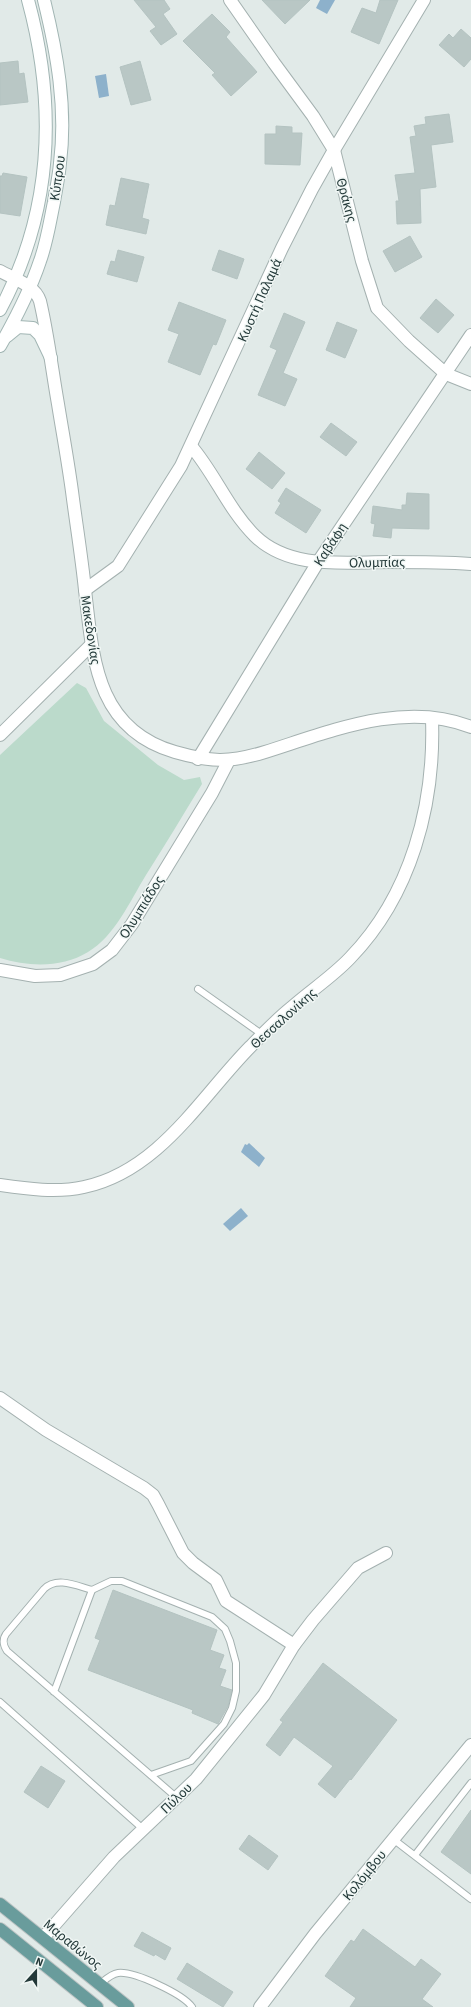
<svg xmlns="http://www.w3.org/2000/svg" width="471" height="2007" viewBox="0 0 471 2007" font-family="'Source Sans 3',sans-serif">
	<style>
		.green { fill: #bbdacb }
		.water { fill: #8db1cb }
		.building { fill: #b9c7c5; stroke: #b4c3c1 }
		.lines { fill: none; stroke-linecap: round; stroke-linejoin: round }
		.lane-casing { stroke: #a4b1b0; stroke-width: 8 }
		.street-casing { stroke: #a4b1b0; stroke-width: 14 }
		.secondary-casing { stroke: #a1b5b3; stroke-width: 14 }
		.primary-casing { stroke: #bdc4c4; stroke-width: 14 }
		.lane { stroke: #fff; stroke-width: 6 }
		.street { stroke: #fff; stroke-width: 12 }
		.secondary { stroke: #fff; stroke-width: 12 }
		.primary { stroke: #699c9c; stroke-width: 12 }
		.labels { text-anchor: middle; stroke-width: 3; stroke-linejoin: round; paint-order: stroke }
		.street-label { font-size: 14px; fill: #233939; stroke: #f1f7f5 }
	</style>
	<rect width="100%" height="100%" fill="#e1eae8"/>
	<path class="green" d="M77 683 86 688 104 721 158 765 184 780 200 777 202 784C183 815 165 845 146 875 130 901 115 936 88 952 62 968 29 967 0 958V755Z"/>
	<g class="water">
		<path d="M320 0H335L327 14 316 8Z"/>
		<path d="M106 74 109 96 99 98 95 76Z"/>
		<path d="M249 1143 265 1158 259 1167 241 1152 245 1144 247 1145Z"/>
		<path d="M241 1208 248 1216 230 1231 223 1224Z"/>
	</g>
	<g class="building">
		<path d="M134 0H164L170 9 163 14 177 34 161 45 150 31 156 27Z"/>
		<path d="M262 0H310L285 24Z"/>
		<path d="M380 0H398L379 44 351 32 362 8 376 13Z"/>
		<path d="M212 14 230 32 226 37 257 72 231 96 212 75 215 73 183 41Z"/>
		<path d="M461 29 471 38V59L464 67 439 45 449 34 453 38Z"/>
		<path d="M18 61 19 74 24 73 28 102 0 105V63Z"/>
		<path d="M140 61 151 100 131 105 120 67Z"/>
		<path d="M449 114 453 142 431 145 436 187 420 189 421 223 397 224 396 201H399L395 175 415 173 410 137 416 136 414 126 426 124 425 117Z"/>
		<path d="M276 126 292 127V133H302L300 165 265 164V134H276Z"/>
		<path d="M3 173 27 177 20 216 0 213V176H2Z"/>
		<path d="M121 178 149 184 142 218 149 220 146 234 106 225 110 205 115 206Z"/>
		<path d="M410 236 422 257 395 272 383 251Z"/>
		<path d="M118 250 144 257 137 282 107 274 111 261 115 262Z"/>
		<path d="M219 250 244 259 237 279 212 270Z"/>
		<path d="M436 299 454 315 438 333 420 318Z"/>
		<path d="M179 302 226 320 216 345 213 344 200 375 168 362 179 334 168 330Z"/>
		<path d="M284 313 305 322 283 373 297 379 285 406 258 395 277 350 270 347Z"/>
		<path d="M337 322 357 330 345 358 326 350Z"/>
		<path d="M331 423 357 442 346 456 320 437Z"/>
		<path d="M259 452 285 473 272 489 246 469Z"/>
		<path d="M286 488 321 510 306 533 275 513 281 503 278 501Z"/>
		<path d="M407 493 429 494V529L392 528 391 538 373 536 375 524 371 523 373 506 402 510V505H406Z"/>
		<path d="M113 1590 217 1630 210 1650 224 1655 219 1668 226 1670 220 1686 232 1690 228 1706 218 1724 192 1713 193 1710 88 1670 100 1640 95 1638Z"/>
		<path d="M323 1663 397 1720 351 1780 350 1779 335 1798 318 1784 333 1766 294 1737 280 1756 266 1745 283 1722 280 1720Z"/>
		<path d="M41 1766 65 1781 48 1808 24 1792Z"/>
		<path d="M471 1810V1874L441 1852Z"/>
		<path d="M249 1835 278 1856 268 1870 239 1849Z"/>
		<path d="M363 1929 415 1967 421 1959 441 1974 422 1999 433 2007H350L356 1998 325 1976 351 1940 354 1942Z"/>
		<path d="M142 1932 171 1948 165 1960 155 1954 154 1956 134 1946Z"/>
		<path d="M187 1963 233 1992 223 2007 177 1979Z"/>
	</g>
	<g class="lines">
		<g class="lane-casing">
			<g id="lane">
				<path d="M198 989 263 1035"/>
				<path d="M92 1590 111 1581H122L212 1617 225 1629 230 1641 236 1663V1691L232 1708 224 1724 191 1761 151 1775"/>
				<path d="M54 1692 92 1590C77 1586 57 1576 44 1589L6 1634C2 1640 3 1645 7 1651L176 1797"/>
				<path d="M0 1702 143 1829"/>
				<path d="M393 1839 471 1899"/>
				<path d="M415 1855 471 1783"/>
				<path d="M100 1984C105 1980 111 1974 118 1973 134 1971 183 1994 192 2007"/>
			</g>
		</g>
		<g class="street-casing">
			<g id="street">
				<path d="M230 0 274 63 313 116 334 150 362 261 377 308 409 341 446 374 471 384"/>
				<path d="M0 271C14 279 35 285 40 301 48 335 52 370 58 404 63 435 69 467 73 499 77 529 82 560 85 590 93 659 96 729 175 752 210 762 229 763 265 752 329 732 404 700 471 727"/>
				<path d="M191 446C215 474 228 509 255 536 290 570 344 562 389 562 416 562 443 562 471 564"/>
				<path d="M85 590 118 566 181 466 282 248 312 189 334 150 424 0"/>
				<path d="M0 735 90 646"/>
				<path d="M198 759 318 562 471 335"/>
				<path d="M0 970 35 976 60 975 93 964 112 950 132 924 212 793 229 760"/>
				<path d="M0 1185C27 1189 57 1193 84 1187 159 1171 200 1098 250 1047 263 1034 276 1020 291 1008 310 991 332 977 350 958 411 895 435 805 432 719"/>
				<path d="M0 1398 46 1430 144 1488 153 1495 158 1504 183 1553 193 1563 216 1580 226 1601 294 1645"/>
				<path d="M43 1938 114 1857 196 1779 264 1695 294 1645 313 1620 358 1568 386 1553"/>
				<path d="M260 2007 315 1934 471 1745"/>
			</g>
		</g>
		<g class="secondary-casing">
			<g id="secondary">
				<path d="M0 310C53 211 57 107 28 0"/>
				<path d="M7 336 18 327 33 328 40 335 51 358"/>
				<path d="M0 346C16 318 30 291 40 261 47 242 50 221 54 202 56 189 59 176 60 163 67 108 57 53 44 0"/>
			</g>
		</g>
		<g class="primary-casing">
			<g id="primary">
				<path d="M0 1904 128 2007"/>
				<path d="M0 1929 97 2007"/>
			</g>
		</g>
		<use href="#lane" class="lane"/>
		<use href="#street" class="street"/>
		<use href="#secondary" class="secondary"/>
		<use href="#primary" class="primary"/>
	</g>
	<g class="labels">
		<g class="street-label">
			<text transform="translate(57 178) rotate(-82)" y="5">Κύπρου</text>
			<text transform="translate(347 200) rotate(75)" y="5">Θράκης</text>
			<text transform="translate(259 300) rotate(-66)" y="5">Κωστή Παλαμά</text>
			<text transform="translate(330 544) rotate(-57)" y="5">Καβάφη</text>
			<text transform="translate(377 562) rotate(-1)" y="5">Ολυμπίας</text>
			<text transform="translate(91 630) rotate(81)" y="5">Μακεδονίας</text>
			<text transform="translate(141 907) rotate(-58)" y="5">Ολυμπιάδος</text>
			<text transform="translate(283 1018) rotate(-42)" y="5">Θεσσαλονίκης</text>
			<text transform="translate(176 1798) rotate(-44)" y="5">Πύλου</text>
			<text transform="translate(364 1875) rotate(-51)" y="5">Κολόμβου</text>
			<text transform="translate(73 1944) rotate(39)" y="5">Μαραθώνος</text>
		</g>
	</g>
	<g transform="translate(36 1971) rotate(21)" stroke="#f1f7f5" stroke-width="3" paint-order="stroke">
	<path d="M0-3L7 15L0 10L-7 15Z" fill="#233939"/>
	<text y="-6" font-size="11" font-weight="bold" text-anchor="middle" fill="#233939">N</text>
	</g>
</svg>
